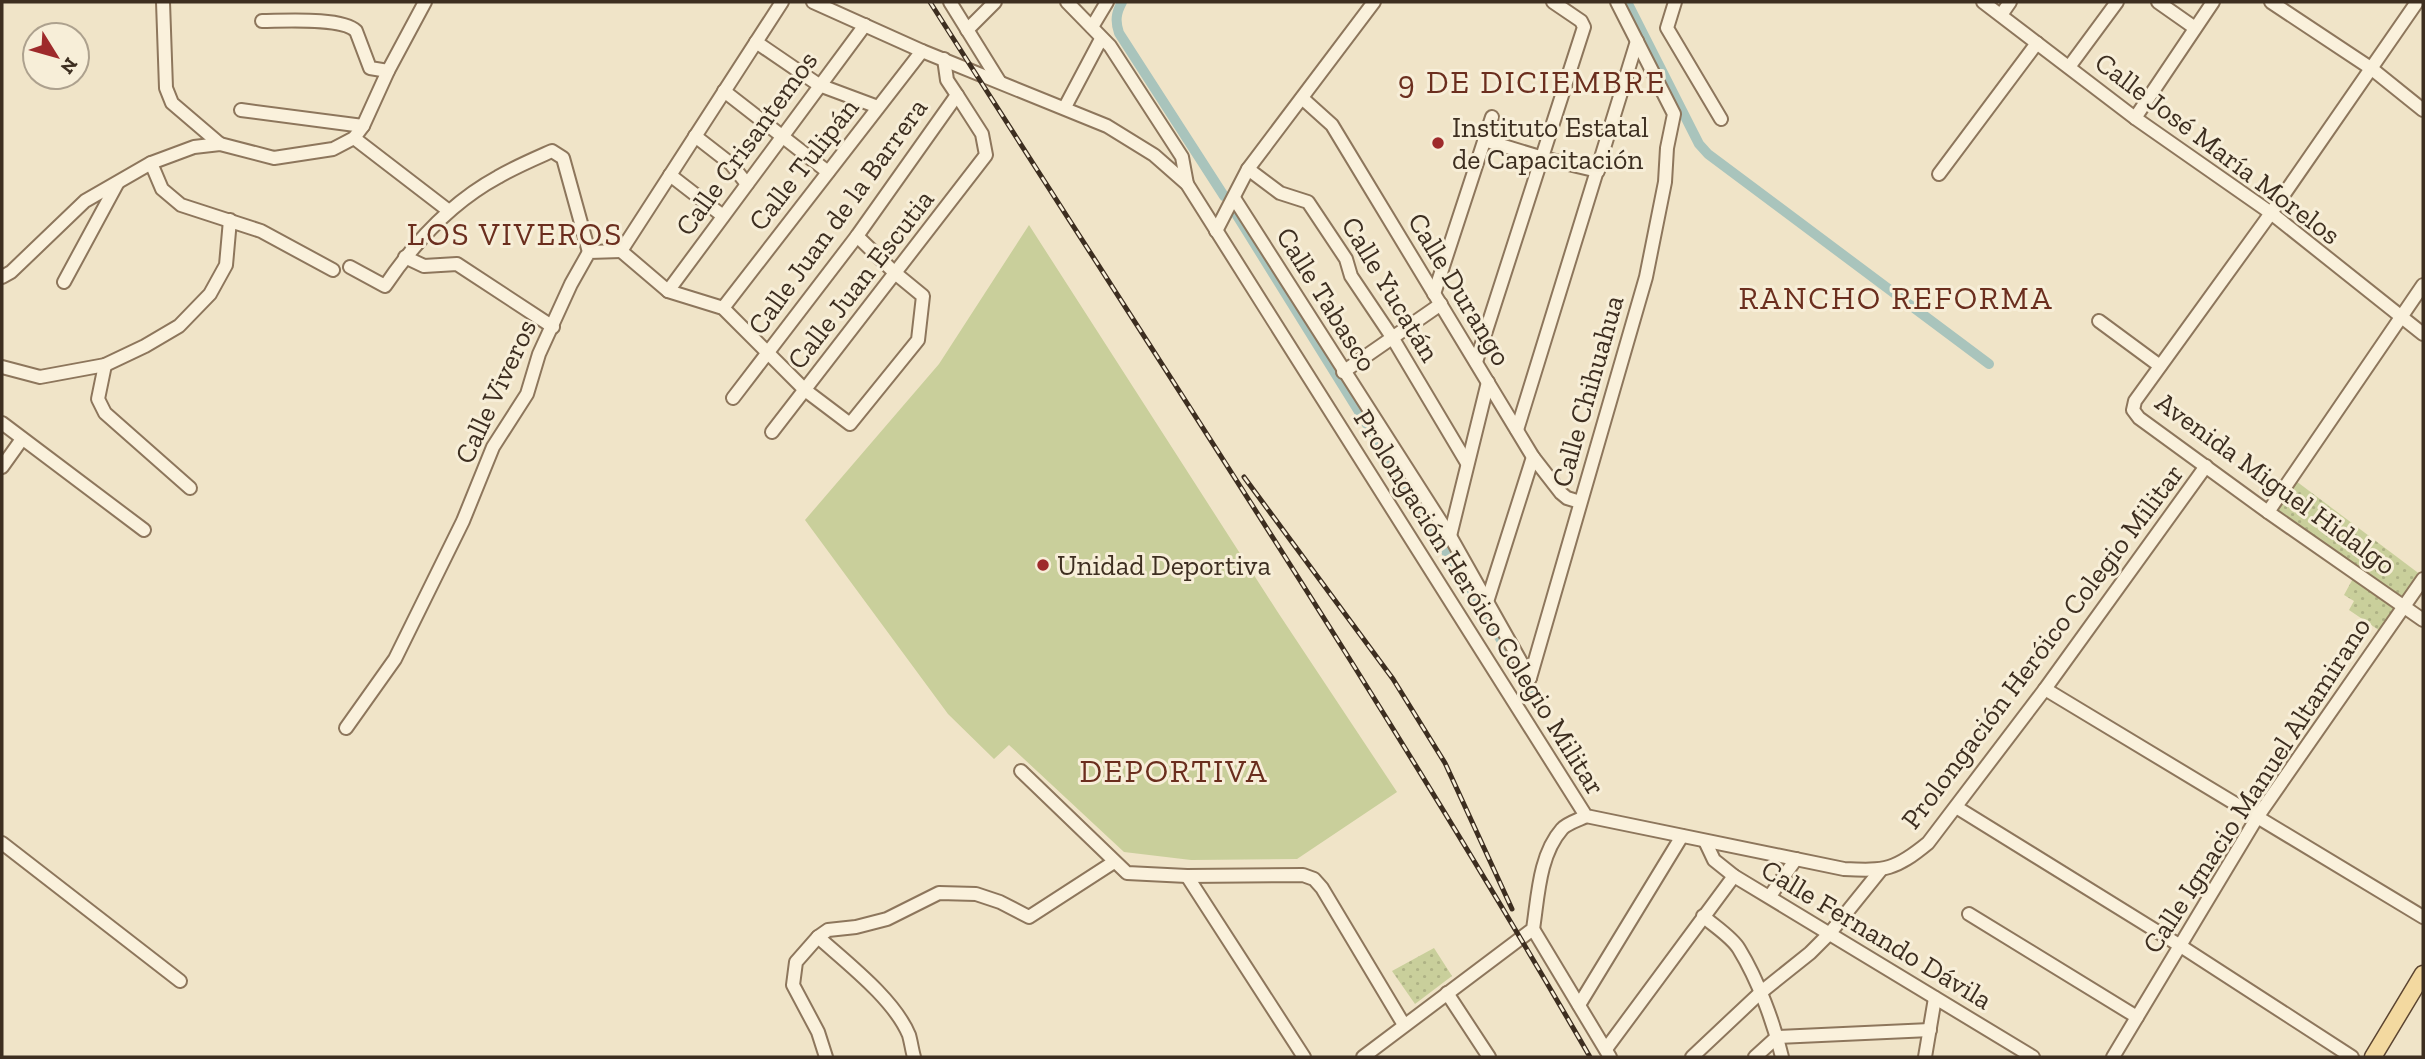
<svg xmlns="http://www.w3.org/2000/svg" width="2425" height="1059" viewBox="0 0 2425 1059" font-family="'Zilla Slab',serif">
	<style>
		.park { fill: url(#park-dots) }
		.pitch { fill: #c9cf9b }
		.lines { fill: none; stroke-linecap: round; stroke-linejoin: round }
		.canal { stroke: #a9c4bc; stroke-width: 10 }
		.minor-casing { stroke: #8d765c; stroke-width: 16 }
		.major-casing { stroke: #5b4430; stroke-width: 19 }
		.minor { stroke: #faf1dc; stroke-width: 12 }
		.major { stroke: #f3d9a0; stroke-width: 16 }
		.rail-casing { stroke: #3d2e20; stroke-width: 5 }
		.rail { stroke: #f7eed8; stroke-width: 2.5; stroke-dasharray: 8; stroke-linecap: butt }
		.poi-dot { fill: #9e2a2b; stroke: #f7eed8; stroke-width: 2.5 }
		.labels { text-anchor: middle; stroke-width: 6; stroke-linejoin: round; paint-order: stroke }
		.poi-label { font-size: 28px; fill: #3d2e20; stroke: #f7eed8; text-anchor: start }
		.street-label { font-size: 28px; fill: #3d2e20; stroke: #f7eed8 }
		.quarter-label { font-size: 32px; letter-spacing: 2px; fill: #6b2e1e; stroke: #f7eed8 }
	</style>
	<defs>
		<pattern id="park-dots" width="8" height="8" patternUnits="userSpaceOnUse" patternTransform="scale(1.75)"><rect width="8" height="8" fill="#c9cf9b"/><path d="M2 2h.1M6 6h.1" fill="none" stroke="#aeb285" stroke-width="1.8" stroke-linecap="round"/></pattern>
	</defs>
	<rect width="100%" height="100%" fill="#f0e4c8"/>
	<g class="park">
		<path d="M2296 481 2421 575 2403 601 2276 510Z"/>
		<path d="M2356 573 2399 605 2380 631 2349 610 2354 601 2344 595Z"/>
		<path d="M1434 948 1452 976 1415 1004 1392 971Z"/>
	</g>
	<path class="pitch" d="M1029 225 1277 611 1397 792 1297 859 1191 860 1124 852 1009 745 994 759 948 714 805 520 939 364Z"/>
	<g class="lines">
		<g class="canal">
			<path d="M1122 2C1116 13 1115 21 1119 33L1224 196"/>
			<path d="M1627 2 1699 144 1708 154 1989 364"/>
			<path d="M1233 209 1534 693"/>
		</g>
		<g class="minor-casing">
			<g id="minor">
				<path d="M163 2 166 88 172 103 220 144"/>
				<path d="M813 2 922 51 1107 126 1154 155 1187 184 1586 816 1844 869C1886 871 1895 870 1928 843L2045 689 2206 466"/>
				<path d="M950 2 999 81"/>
				<path d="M1067 2 1110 46 1182 157 1187 184"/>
				<path d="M1675 2 1667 28 1721 119"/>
				<path d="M1983 2 2135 118 2271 213 2423 334"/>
				<path d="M2158 2 2195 28"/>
				<path d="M2271 2 2372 69 2423 110"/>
				<path d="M2417 2 2271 213 2135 401 2133 410 2139 418 2268 512 2423 620"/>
				<path d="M2001 15 2010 2"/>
				<path d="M262 21C283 21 342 17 356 31L370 68 388 71"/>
				<path d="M1092 27 1107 2"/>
				<path d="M967 30 995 2"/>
				<path d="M756 42 819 85 878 107"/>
				<path d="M2069 67 2117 2"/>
				<path d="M724 91 828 172"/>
				<path d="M1302 98 1332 125 1533 457 1561 493 1567 498 1580 502"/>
				<path d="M1065 107 1101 39"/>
				<path d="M241 110 363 126"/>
				<path d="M2135 118 2213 2"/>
				<path d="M695 136 731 164 747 184"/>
				<path d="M354 138 449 211"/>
				<path d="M1484 140 1543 158 1598 171"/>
				<path d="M151 163 162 189 181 205 261 231 333 270"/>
				<path d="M1248 169 1280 193 1308 202 1346 259 1351 276 1392 337 1467 463"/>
				<path d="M1939 174 2037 43"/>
				<path d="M670 175 723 216"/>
				<path d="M1234 198 1450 536 1530 678"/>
				<path d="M1216 231 1248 169 1374 2"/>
				<path d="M621 251 668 291 723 308 805 390 850 424 918 340 923 296 895 273 857 236"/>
				<path d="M405 257 424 266 457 264 553 327"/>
				<path d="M350 267 385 286C414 243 452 202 498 177 515 167 534 159 552 151L563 158 589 252"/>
				<path d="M2 277 11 272 85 201 151 163 194 147 220 144 274 158 333 149 354 138 363 126 388 71 425 2"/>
				<path d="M64 282 117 184"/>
				<path d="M668 291 865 25"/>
				<path d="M1434 294 1492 117"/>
				<path d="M723 308 922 51"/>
				<path d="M2099 321 2160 366"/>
				<path d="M1476 362 1584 27 1581 21 1553 2"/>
				<path d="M105 365 98 399 105 413 190 488"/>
				<path d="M2 367 40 377 105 365 145 346 179 326 210 294 226 265 230 220"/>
				<path d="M1343 372 1441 304"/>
				<path d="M733 398 857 236 957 95 947 80 944 59"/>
				<path d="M2 423 144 530"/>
				<path d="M1517 430 1637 41"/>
				<path d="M772 432 986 155 982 134 957 95"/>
				<path d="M2 467 22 439"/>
				<path d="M2268 512 2423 285"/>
				<path d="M1450 536 1488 382"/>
				<path d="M1487 602 1533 457"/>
				<path d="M1530 678 1646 277 1665 182 1667 148 1674 114 1617 2"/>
				<path d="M2045 689 2423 917"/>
				<path d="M346 728 395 659 463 521 493 447 527 394 539 354 571 284 589 252 621 251 782 2"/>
				<path d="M1021 771 1127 873 1187 876 1303 875 1314 879 1322 888 1404 1025"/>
				<path d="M1956 807 2179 945 2352 1057"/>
				<path d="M1705 841 1714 860 1734 876 2033 1057"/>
				<path d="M2 843 180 981"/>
				<path d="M1187 876 1304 1057"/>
				<path d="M1770 896 1796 859"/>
				<path d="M1969 914 2137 1017"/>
				<path d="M1703 916C1714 926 1732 937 1739 949 1758 980 1774 1023 1782 1057"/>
				<path d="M1533 929 1610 1057"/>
				<path d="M818 937C847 963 894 999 909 1035 911 1042 912 1050 914 1057"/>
				<path d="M1447 993 1489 1057"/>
				<path d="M1579 1005 1682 836"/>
				<path d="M1606 1049 1734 876"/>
				<path d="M826 1057 818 1032 793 985 796 962 818 937 828 930 856 927 887 919 939 893 976 894 1000 902 1029 917 1114 862"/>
				<path d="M1363 1057 1533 929C1538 897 1539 855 1562 829 1567 823 1579 820 1586 816"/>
				<path d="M1692 1057 1760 993 1810 953 1830 933 1880 871"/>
				<path d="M1755 1057 1777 1037 1930 1030"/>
				<path d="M1925 1057 1935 998"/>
				<path d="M2113 1057 2258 816 2423 579"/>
			</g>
		</g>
		<g class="major-casing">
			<path id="major" d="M2373 1057 2423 974"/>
		</g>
		<use href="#minor" class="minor"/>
		<use href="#major" class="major"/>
		<g class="rail-casing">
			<g id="rail">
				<path d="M930 2C1152 352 1383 698 1590 1057"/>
				<path d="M1244 477 1393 679 1445 763 1512 909"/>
			</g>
		</g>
		<use href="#rail" class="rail"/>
	</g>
	<g class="poi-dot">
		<circle cx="1438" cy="143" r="7"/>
		<circle cx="1043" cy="565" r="7"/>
	</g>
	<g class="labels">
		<g class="poi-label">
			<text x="1452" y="137">Instituto Estatal<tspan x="1452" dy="32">de Capacitación</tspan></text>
			<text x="1057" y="575">Unidad Deportiva</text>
		</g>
		<g class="street-label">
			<text transform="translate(746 143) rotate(-54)" y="10">Calle Crisantemos</text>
			<text transform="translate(2218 148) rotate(37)" y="10">Calle José María Morelos</text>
			<text transform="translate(803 164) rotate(-52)" y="10">Calle Tulipán</text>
			<text transform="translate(837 216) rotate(-54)" y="10">Calle Juan de la Barrera</text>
			<text transform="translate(860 279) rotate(-52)" y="10">Calle Juan Escutia</text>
			<text transform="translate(1391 289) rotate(59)" y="10">Calle Yucatán</text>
			<text transform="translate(1460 289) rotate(59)" y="10">Calle Durango</text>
			<text transform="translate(1327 299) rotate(58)" y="10">Calle Tabasco</text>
			<text transform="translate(495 391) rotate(-65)" y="10">Calle Viveros</text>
			<text transform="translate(1587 391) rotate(-74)" y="10">Calle Chihuahua</text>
			<text transform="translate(2276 483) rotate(36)" y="10">Avenida Miguel Hidalgo</text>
			<text transform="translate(1480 602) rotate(58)" y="10">Prolongación Heróico Colegio Militar</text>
			<text transform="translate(2042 646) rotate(-53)" y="10">Prolongación Heróico Colegio Militar</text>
			<text transform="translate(2256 785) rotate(-57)" y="10">Calle Ignacio Manuel Altamirano</text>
			<text transform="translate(1877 934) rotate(31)" y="10">Calle Fernando Dávila</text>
		</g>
		<g class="quarter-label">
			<text x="1532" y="93">9 DE DICIEMBRE</text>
			<text x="515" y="245">LOS VIVEROS</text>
			<text x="1896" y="309">RANCHO REFORMA</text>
			<text x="1174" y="782">DEPORTIVA</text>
		</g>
	</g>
	<rect width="2425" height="1059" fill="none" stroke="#3d2e20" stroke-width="7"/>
	<g transform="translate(56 56) rotate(127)"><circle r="33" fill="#f7eed8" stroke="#ada18e" stroke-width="2"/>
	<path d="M0-5L12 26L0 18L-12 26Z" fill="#9e2a2b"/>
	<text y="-10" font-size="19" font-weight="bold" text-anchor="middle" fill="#3d2e20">N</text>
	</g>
</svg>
